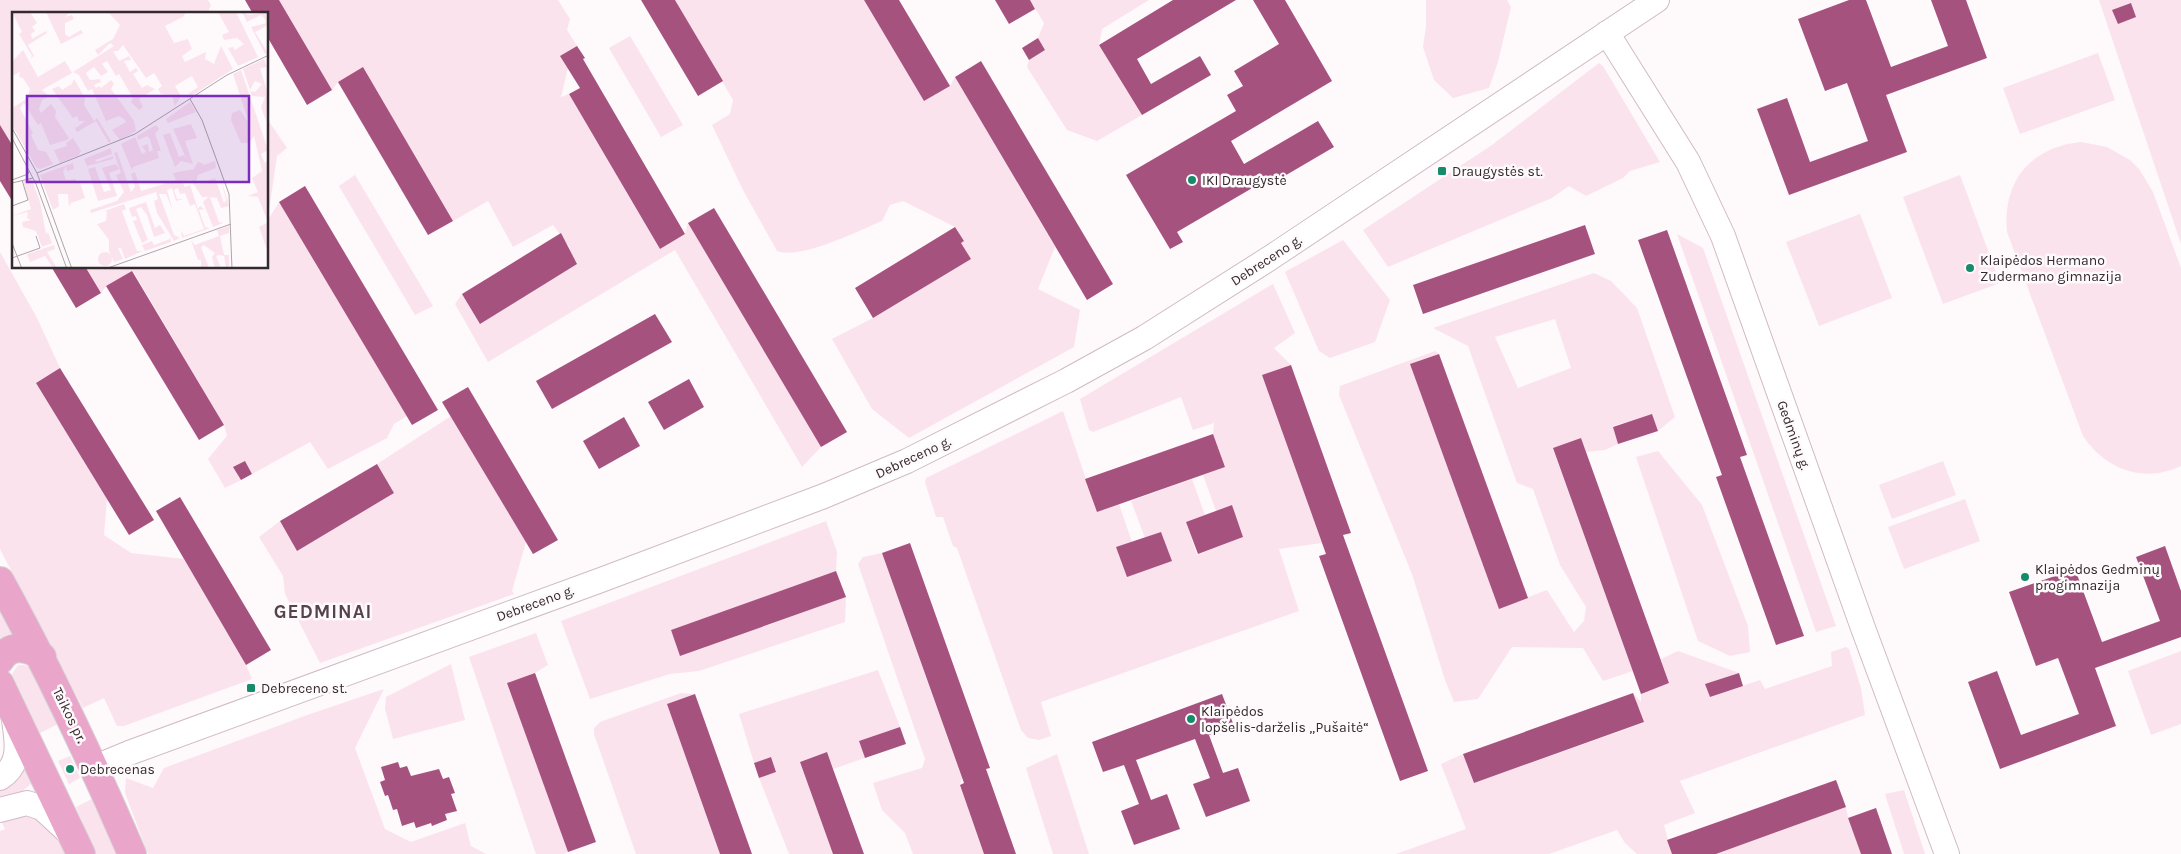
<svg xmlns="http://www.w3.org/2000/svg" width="2181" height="854" viewBox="0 0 2181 854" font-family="Karla,sans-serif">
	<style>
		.green { fill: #fbe3ee; fill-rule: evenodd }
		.building { fill: #a6527e }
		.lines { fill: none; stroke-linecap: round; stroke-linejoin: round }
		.tertiary-casing { stroke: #d0bbc4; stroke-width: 26 }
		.primary-casing { stroke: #d6d4d5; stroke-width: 30 }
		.tertiary { stroke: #fff; stroke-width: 24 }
		.primary { stroke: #e9a6ca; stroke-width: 28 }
		.poi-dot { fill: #168b6c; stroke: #fef9fb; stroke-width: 2 }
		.labels { text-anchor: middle; stroke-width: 5; stroke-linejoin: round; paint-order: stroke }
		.poi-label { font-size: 14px; fill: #322a2e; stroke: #fef9fb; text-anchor: start }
		.street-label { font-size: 14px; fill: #322a2e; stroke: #fef9fb }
		.district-label { font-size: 19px; font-weight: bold; letter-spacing: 1px; fill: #54434b; stroke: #fef9fb }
		.inset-road { fill: none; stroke: #aca6a9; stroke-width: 1 }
		.view { fill: #7b2cbf; fill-opacity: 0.15; stroke: #7b2cbf; stroke-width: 2.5 }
		.inset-edge { fill: none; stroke: #322a2e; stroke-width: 2.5 }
	</style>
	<rect width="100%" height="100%" fill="#fef9fb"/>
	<g class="green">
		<path d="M0 0H208L211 5 207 14H14V148L0 125Z"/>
		<path d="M279 0H558L570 19 567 30 577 46 561 56 568 68 561 97 569 94 660 249 685 234 688 223 821 447 802 467 675 250 488 362 455 304 462 294 480 324 576 264 568 250 570 248 553 225 513 247 488 201 453 221 363 67 338 82 332 90Z"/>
		<path d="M675 0H864L924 101 950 86 955 77 1055 247 1038 289 1080 310 1074 347 909 438 872 409 832 339 873 318 970 259 961 243 964 241 955 227 903 201 890 205 882 221C858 231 801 260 777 251L743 190 712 125 730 114 733 100Z"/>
		<path d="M1030 0H1149L1102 29 1099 45 1142 115 1097 141 1067 130 1027 67 1029 60 1045 50 1038 38 1044 23Z"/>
		<path d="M1426 0H1507L1511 7 1498 62 1489 88 1453 98 1434 80 1423 47 1426 26Z"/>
		<path d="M2099 0H2181V244Z"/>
		<path d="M630 36 683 125 661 137 609 48Z"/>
		<path d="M2098 53 2115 100 2020 134 2003 88Z"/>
		<path d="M1599 63 1603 66 1660 162 1630 171 1623 178 1586 196 1569 186 1552 198 1388 267 1363 230 1492 145Z"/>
		<path d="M268 120 287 148 277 156 268 218Z"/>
		<path d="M2081 142 2107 147 2130 160 2139 169 2153 192 2181 268V466C2143 484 2105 469 2083 436L2007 232C2002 181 2031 147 2081 142Z"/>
		<path d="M355 175 433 306 415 315 339 186Z"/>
		<path d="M1960 175 2000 283 1943 304 1903 197Z"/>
		<path d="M279 202 407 416 394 424 387 438 328 469 310 442 252 474 245 461 234 467 241 480 225 488 208 459 227 436 224 425 133 271 106 286 101 293 86 268H268V220Z"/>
		<path d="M1860 214 1892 298 1819 326 1786 242Z"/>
		<path d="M1677 234 1703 248 1836 626 1816 632Z"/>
		<path d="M1343 240 1390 300 1375 342 1330 358 1319 351 1285 272Z"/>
		<path d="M0 252 37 318 60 368 36 383 107 499 104 535 131 553 184 559 246 665 252 679 124 726H117L104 698 83 708 0 549Z"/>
		<path d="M1594 273 1611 281 1637 308 1675 417 1658 431 1652 415 1613 426 1618 444 1605 450 1586 452 1581 438 1553 449 1633 671 1603 681 1583 648 1512 647 1478 699 1454 702 1445 680 1412 574 1339 395 1340 386 1435 351 1439 354 1411 364 1499 608 1547 590 1574 632 1584 621 1586 607 1560 565 1533 489 1517 483 1468 346 1433 328ZM1555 319 1571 368 1518 388 1495 337Z"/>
		<path d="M1273 284 1295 333 1274 348 1291 365 1262 375 1322 543 1279 549 1299 611 1041 702 1051 736 1039 740 1028 738 1021 730 957 548 953 546 943 517H936L925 482 926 478 1063 411 1097 512 1119 504 1132 542 1172 561 1161 532 1145 538 1131 501 1192 479 1205 515 1186 522 1197 555 1243 537 1232 505 1216 511 1203 475 1225 467 1213 434 1214 423 1193 430 1181 397 1093 432 1089 430 1080 399Z"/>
		<path d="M451 416 526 542 512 591 514 594 320 663 285 594 283 576 259 537 280 521 297 550 394 493 377 464Z"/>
		<path d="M1658 451 1702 505 1748 626 1750 652 1730 656 1698 641 1636 457Z"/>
		<path d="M1943 461 1956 495 1892 519 1879 485Z"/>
		<path d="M1965 499 1980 541 1904 569 1888 527Z"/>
		<path d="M826 521 837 552 836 571 671 630 681 656 846 597 845 622 699 671 670 674 590 699 561 621Z"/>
		<path d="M882 553 962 778 960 785 984 854H913L905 833 882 810 873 783 922 768 925 759 858 564 863 557Z"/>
		<path d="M0 610 13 633 0 638Z"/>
		<path d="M536 633 548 665 535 673 508 684 568 852 564 854H536L469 657Z"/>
		<path d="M1846 647 1849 649 1861 688 1865 715 1680 781 1695 813 1664 825 1672 854H1637L1625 843 1617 830 1549 854H1396L1466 829 1441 764 1463 754 1474 783 1643 723 1633 693 1641 702V693L1669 683 1661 659 1678 651 1739 673 1706 684 1710 697 1760 680 1765 689 1832 666 1831 652Z"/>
		<path d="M2181 651V724L2151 735 2128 671Z"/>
		<path d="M451 664 465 720 393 739 385 709 386 697Z"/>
		<path d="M18 665H24L29 667 58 724 40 733 12 674Z"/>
		<path d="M878 670 900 727 859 741 865 758 833 769 827 752 800 762 833 854H789L759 778 776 772 771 757 754 763 739 714Z"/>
		<path d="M384 689 355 748 385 829 411 842 465 823 471 846 486 854H148L125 793 126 778 153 788 164 768 310 714Z"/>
		<path d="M681 693 695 694 667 704 720 854H636L594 734V728L600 722Z"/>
		<path d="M1057 754 1089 854H1053L1026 768Z"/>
		<path d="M70 756 80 778 69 784 58 761Z"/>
		<path d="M25 767 32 783 19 794 0 800V788L20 774Z"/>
		<path d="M1904 790 1925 854H1904L1885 794Z"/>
		<path d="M94 798 118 854H96L76 807Z"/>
		<path d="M1846 807 1848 818 1861 854H1716Z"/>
		<path d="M26 812 39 815 58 837 65 854H0V831L5 829 1 820Z"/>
	</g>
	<g class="building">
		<path d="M245 0H279L332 90 307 105 268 38V14H253Z"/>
		<path d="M641 0H675L723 81 698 96Z"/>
		<path d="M864 0H899L950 86 924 101Z"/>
		<path d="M995 0H1030L1035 9 1009 24Z"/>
		<path d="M1173 0H1236L1137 59 1151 84 1200 56 1211 75 1142 115 1099 45Z"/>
		<path d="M1253 0H1285L1332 81 1231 141 1244 164 1318 121 1334 147 1269 185 1266 180 1177 232 1183 242 1170 249 1126 175 1236 111 1227 95 1243 86 1234 71 1279 44Z"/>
		<path d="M1849 0H1866L1891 67 1948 46 1931 0H1966L1987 58 1886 95 1907 152 1789 195 1757 109 1787 98 1810 162 1868 141 1847 83 1825 91 1798 19Z"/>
		<path d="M2131 3 2136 17 2118 24 2112 10Z"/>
		<path d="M1038 38 1045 50 1029 60 1022 48Z"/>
		<path d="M577 46 585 58 583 59 685 234 660 249 569 94 580 88 560 56Z"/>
		<path d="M981 61 1113 284 1087 300 955 77Z"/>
		<path d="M363 67 453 221 428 235 338 82Z"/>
		<path d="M0 125 14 148V204L0 181Z"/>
		<path d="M305 186 438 410 412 425 279 202Z"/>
		<path d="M714 208 847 432 821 447 688 223Z"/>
		<path d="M1585 225 1595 254 1423 314 1413 285Z"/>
		<path d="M955 227 964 241 961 243 971 259 873 318 855 288Z"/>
		<path d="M1667 230 1747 455 1740 457 1804 636 1776 645 1716 477 1722 475 1638 240Z"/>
		<path d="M561 233 577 264 480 324 462 294Z"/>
		<path d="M52 268H86L101 293 76 308Z"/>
		<path d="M132 271 224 425 199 440 106 286Z"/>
		<path d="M655 314 672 342 552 409 536 381Z"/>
		<path d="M1439 354 1528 598 1499 609 1410 364Z"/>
		<path d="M1291 365 1351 533 1343 535 1428 771 1400 781 1319 556 1326 554 1262 375Z"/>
		<path d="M60 368 154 520 129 535 36 383Z"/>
		<path d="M689 379 704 407 664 430 648 402Z"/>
		<path d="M468 387 558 540 533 554 442 402Z"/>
		<path d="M1652 414 1658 431 1618 444 1613 427Z"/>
		<path d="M624 417 640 446 599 469 583 441Z"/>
		<path d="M1213 434 1225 467 1097 512 1085 479Z"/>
		<path d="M1581 438 1669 683 1641 694 1553 448Z"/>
		<path d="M245 461 252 474 241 480 233 467Z"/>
		<path d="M377 464 394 493 297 551 280 521Z"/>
		<path d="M180 497 271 650 246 665 156 511Z"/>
		<path d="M1232 505 1243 537 1198 554 1186 522Z"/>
		<path d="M1161 532 1172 561 1127 577 1116 547Z"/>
		<path d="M910 543 990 768 986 769 1016 854H984L960 785 964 783 882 553Z"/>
		<path d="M2165 546 2181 591V637L2095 668 2116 726 2000 769 1968 682 1997 671 2021 735 2079 714 2058 658 2036 666 2009 592 2075 569 2102 642 2160 621 2136 557Z"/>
		<path d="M836 571 846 597 680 656 671 630Z"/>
		<path d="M535 673 596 842 568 852 507 683Z"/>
		<path d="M1739 673 1743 686 1710 697 1705 684Z"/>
		<path d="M1633 693 1644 722 1474 783 1463 754Z"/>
		<path d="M695 694 752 854H720L667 704Z"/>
		<path d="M1222 694 1234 726 1209 735 1223 773 1238 768 1250 801 1206 817 1193 784 1210 778 1195 739 1136 760 1151 800 1167 794 1180 829 1134 845 1121 811 1139 804 1124 765 1103 772 1092 742Z"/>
		<path d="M900 727 906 744 865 758 859 741Z"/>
		<path d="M827 752 833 769 864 854H833L800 762Z"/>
		<path d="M771 757 776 772 759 778 754 763Z"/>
		<path d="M398 762 400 768 407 766 411 776 439 769 443 779 449 777 455 793 451 794 457 811 445 814 447 820 432 826 431 823 416 828 414 822 402 826 397 809 393 810 388 795 385 796 380 782 385 780 381 767Z"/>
		<path d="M1836 780 1846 807 1716 854H1672L1667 840Z"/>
		<path d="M1876 808 1892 854H1861L1848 818Z"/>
	</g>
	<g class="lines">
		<g class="tertiary-casing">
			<g id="tertiary">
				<path d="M1607 33 1688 162 1723 236 1863 628 1947 854"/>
				<path d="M95 767 129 753 601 580 824 496 907 461 1066 381 1144 338 1270 258 1657 0"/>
				<path d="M0 778C22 764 17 742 14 720"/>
				<path d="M0 810 27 803 42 808 69 833"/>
			</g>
		</g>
		<g class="primary-casing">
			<g id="primary">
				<path d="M0 581C49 670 92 761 132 854"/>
				<path d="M0 660C10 643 29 647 42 657"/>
				<path d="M0 684 81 854"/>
			</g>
		</g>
		<use href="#tertiary" class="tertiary"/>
		<use href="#primary" class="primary"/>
	</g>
	<g class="poi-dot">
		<rect x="1437" y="166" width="10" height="10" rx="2.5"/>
		<circle cx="1192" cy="180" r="5"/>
		<circle cx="1970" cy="268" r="5"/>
		<circle cx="2025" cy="577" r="5"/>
		<rect x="246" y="683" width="10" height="10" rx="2.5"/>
		<circle cx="1191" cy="719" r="5"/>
		<circle cx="70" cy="769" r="5"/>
	</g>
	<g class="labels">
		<g class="poi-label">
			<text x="1452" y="176">Draugystės st.</text>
			<text x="1202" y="185">IKI Draugystė</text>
			<text x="1980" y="265">Klaipėdos Hermano<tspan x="1980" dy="16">Zudermano gimnazija</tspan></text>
			<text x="2035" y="574">Klaipėdos Gedminų<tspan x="2035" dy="16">progimnazija</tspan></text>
			<text x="261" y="693">Debreceno st.</text>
			<text x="1201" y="716">Klaipėdos<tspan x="1201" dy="16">lopšelis-darželis „Pušaitė“</tspan></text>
			<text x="80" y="774">Debrecenas</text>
		</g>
		<g class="street-label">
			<text transform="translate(1266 260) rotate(-33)" y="5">Debreceno g.</text>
			<text transform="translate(1794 435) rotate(70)" y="5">Gedminų g.</text>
			<text transform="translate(913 457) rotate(-25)" y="5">Debreceno g.</text>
			<text transform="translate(535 603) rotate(-20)" y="5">Debreceno g.</text>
			<text transform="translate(70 715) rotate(64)" y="5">Taikos pr.</text>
		</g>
		<g class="district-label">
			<text x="323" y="618">GEDMINAI</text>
		</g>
	</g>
	<g transform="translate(12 12)">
		<rect width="256" height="256" fill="#fef9fb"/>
		<path d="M0 0H18L25 11 20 15 23 19 19 22 20 27 34 19 35 21 16 33 22 44 18 47 20 44 7 22 10 20ZM34 0H58L53 5 60 3 62 7 53 11V22L57 25 69 18 71 21 49 32ZM96 0H174L171 5 153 14 162 31 176 27 180 37 170 44 173 50 194 40 193 47 202 52 209 34 221 57 178 85 177 81 186 75 180 64 168 71 163 74 169 84 163 94 160 83 149 82 146 77 150 74 144 64 142 61 134 66 111 33 106 39H101L107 49 117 44 119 48 112 49 118 60 124 56 126 59 121 62 130 76 135 73 143 77 127 87 131 95 127 98 119 90 121 86 107 62 104 64 95 49 90 52 96 60 89 64 82 55 74 61 78 68 88 67 89 70 82 73 84 76 87 74 89 76 99 68 102 72 99 77 122 109 124 119 108 128 100 118 114 110 112 107 107 104 94 109 80 77 76 79 67 63 61 60 102 34 98 31 86 43 83 38 101 27 108 13ZM206 0H224L246 45 226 54 216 36 221 35 223 38 232 32 225 26 212 28 210 23 217 20ZM230 0 236 3 256 0V13L243 20 256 41 253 42 239 15 254 11 253 7 249 3 235 10ZM11 38 26 65 53 49 60 61 30 78 37 84 30 88 27 97 29 101 39 92 44 99 43 105 57 126 55 128 38 133 29 111 26 113 12 91 8 96 21 121 19 123 26 138 34 140 41 152 28 157 24 155 0 113V96L15 87 18 77 11 66 7 65 8 60 0 64V50ZM252 47 255 55 248 56 256 82 254 109 249 95 253 85 240 84 238 79 243 80 250 72 243 69 238 78 231 57ZM229 58 256 138 249 142 253 151 256 149 255 208 246 185 236 184 246 180 240 166 250 159 242 124 237 131H229L219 108 220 101 228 98 237 111 221 62ZM62 67 73 86 72 93 82 109 85 106 99 129 97 131 84 109 65 120 62 114 64 116 73 109H67L65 104 61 106 40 77 47 74 50 78 60 72ZM178 90 184 100 156 111 154 107ZM179 112 185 126 173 129 181 152 169 149 163 155 151 123 161 120 158 121 167 145 172 143 175 148 161 117ZM144 113 147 117 143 122 149 139H145L147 146 121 155 120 158 109 132 123 125 130 142 134 140 130 134 136 132 137 140 141 138 138 127 135 124 126 128 125 124ZM61 126 69 139 67 143 48 151 42 138 55 134 54 131ZM99 136 100 142 83 148 85 150 101 144V147L75 154 72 147ZM105 140 119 180 123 175 119 162 123 160 129 179 164 168 161 161 182 157 186 150 192 152 189 154 203 149 204 156 186 163 184 169 186 172 203 166 212 191 214 188 208 164 217 194 209 196 205 186 198 185 207 210 211 211 201 215 191 190 196 185H190L179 168 171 171 173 175 178 173 186 197 188 194 192 197 187 198 193 215 198 216 170 226 169 218 172 224 192 217 183 192 178 194 173 181 168 182 166 176 162 178 165 187H171L164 189 160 176 155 178 161 199 154 182H147L162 223 168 226 162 229 145 201 142 189 146 187 144 180 79 201 78 198 105 189 112 180 104 163 109 161 102 141ZM61 151 62 157 55 159 54 154 51 160 54 168 63 167 68 171 73 186 59 191 57 195 56 182H46L47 194 41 198 28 163ZM104 152 107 157 97 161 105 184 86 189 76 157 86 154 83 155 92 180 99 178 90 156ZM19 166 28 190 34 222 36 220 40 231 30 235 24 219 11 215 10 210 19 208 15 206 16 200 0 204 19 197 11 169ZM134 190 143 216 148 213 153 221 142 225 135 203 129 195 124 197 136 228 130 231 121 209 125 208 124 204 120 205 117 196ZM112 192 114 197 110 199 118 221 125 239H130L113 247 109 236H106L111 247 102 250 97 239V228L85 212 94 209 95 199 90 200ZM257 210V241H256L247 215ZM217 214V221L208 224 212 243H217V256H214L212 244 207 243 204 244 209 256H203L200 245 203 241 192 233 189 235 197 256H189V248H186L179 228 183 233 207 224 205 218ZM158 224 159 230 133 239 130 233 140 229 142 233 158 227ZM42 233 43 237 35 240 45 256H41L33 244 18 250 15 242ZM86 247a7 7 0 1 1 14 0a7 7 0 1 1-14 0Z" fill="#fbe3ee"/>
		<path class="inset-road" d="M178 87 190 108 217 182 220 257M0 116 25 161 60 257M0 126 24 172 55 257M25 161 123 122 215 63 257 43M0 168 16 162 17 159M0 171 21 166M0 194 16 188 10 168M0 231 10 257M0 246 28 236 24 224M93 257 219 212"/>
		<path class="view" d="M15 84H237V170H15Z"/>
		<rect width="256" height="256" class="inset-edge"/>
	</g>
</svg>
